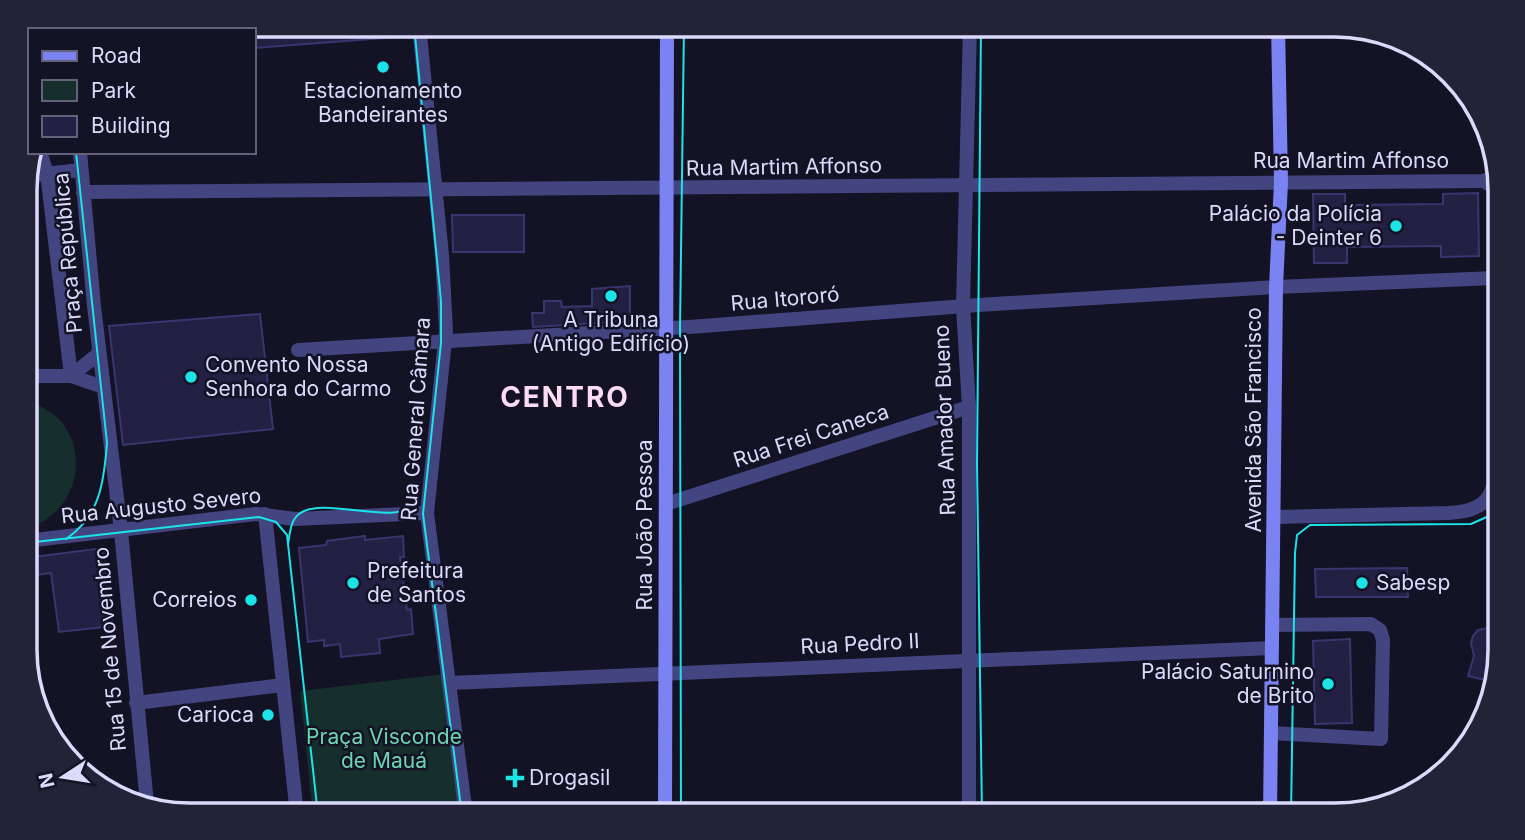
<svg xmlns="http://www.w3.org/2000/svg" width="1525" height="840" viewBox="0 0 1525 840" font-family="Inter,sans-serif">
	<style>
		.green { fill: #162f2c }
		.building { fill: #242044; stroke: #3b346e; stroke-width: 2 }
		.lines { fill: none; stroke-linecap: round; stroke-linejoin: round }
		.minor { stroke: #42457f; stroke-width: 14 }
		.tertiary { stroke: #42457f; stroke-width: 14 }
		.secondary { stroke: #7b82f1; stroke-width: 14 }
		.tram { stroke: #1be3e7; stroke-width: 2 }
		.poi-dot { fill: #1be3e7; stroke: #141225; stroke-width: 2.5 }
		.labels { text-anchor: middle; stroke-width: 5; stroke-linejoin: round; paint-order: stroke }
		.poi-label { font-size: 21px; fill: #dbdafb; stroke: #141225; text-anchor: end }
		.street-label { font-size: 21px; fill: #dbdafb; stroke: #141225 }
		.park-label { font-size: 21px; fill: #6dd4b2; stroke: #141225 }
		.district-label { font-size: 28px; font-weight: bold; letter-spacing: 2px; fill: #fbdcf2; stroke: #141225 }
		.rim { fill: none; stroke: #dbdafb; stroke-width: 3.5 }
	</style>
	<rect width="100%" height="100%" fill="#141225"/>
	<g class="green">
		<path d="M26 402C93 416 92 509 26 529Z"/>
		<path d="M445 674 460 815H313L300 691Z"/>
	</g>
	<g class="building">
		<path d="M254 24H410V36L254 48Z"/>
		<path d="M1478 193 1479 256 1441 257V246L1347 247V263H1314L1313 194H1345V205L1443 204V194Z"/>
		<path d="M452 215H524V252H453Z"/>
		<path d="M630 286V321L533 327 532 313H544V301H561L562 307 592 306V289Z"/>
		<path d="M260 314 273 429 123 445 109 326Z"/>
		<path d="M365 536V540L403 536 404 557H400L407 610 411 609 413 634 379 639 380 653 341 657 340 644 324 646V640L308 642 299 548 326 545 327 541Z"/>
		<path d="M103 548 113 626 59 632 51 573 26 576V558Z"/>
		<path d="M1407 568 1408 597H1316L1315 569Z"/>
		<path d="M1488 628 1500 631V660L1494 682 1468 676 1474 656 1471 643 1473 636 1478 630Z"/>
		<path d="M1350 639 1352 723 1315 724 1313 641Z"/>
	</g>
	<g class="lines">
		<g class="minor">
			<path d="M40 152 47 173 71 376 103 387"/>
			<path d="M80 152 94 306 121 531 147 804"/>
			<path d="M26 176 81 170"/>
			<path d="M1484 181 1500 192"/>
			<path d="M83 192 1484 181 1498 174"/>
			<path d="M298 350 689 327 978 305 1276 287 1495 278"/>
			<path d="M26 376H71L97 355 99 350"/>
			<path d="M666 504 969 407"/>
			<path d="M265 514 297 815"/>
			<path d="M1275 517 1448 513C1463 512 1482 510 1490 494 1497 480 1495 461 1496 446 1499 380 1489 312 1500 246"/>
			<path d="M26 541 256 514 295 519 427 513"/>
			<path d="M449 683 1272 648"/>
			<path d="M136 703 283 685"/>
			<path d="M1271 733 1381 739 1383 640 1380 630 1371 624 1272 625"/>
		</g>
		<g class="tertiary">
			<path d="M419 25 442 255 446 331 427 513 466 815"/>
			<path d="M969 815V407L963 306 970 25"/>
		</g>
		<g class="secondary">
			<path d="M665 815 667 25"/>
			<path d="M1270 815 1276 287 1281 182 1278 25"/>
		</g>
		<g class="tram">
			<path d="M414 25 441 301V343L423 514 462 815"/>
			<path d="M981 25 977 464 982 815"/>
			<path d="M66 539C100 516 104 482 107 443L76 152"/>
			<path d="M26 543 259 517 276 522 287 535 318 815"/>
			<path d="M288 544C290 534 290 521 299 514 323 495 398 528 414 503 416 499 417 492 418 487"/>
			<path d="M681 815 680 328 684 25"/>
			<path d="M1291 815 1295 553 1297 535 1310 525 1471 524 1489 516 1500 496"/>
		</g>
	</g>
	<g class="poi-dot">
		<circle cx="383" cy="67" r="7"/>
		<circle cx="1396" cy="226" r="7"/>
		<circle cx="611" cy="296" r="7"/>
		<circle cx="191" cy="377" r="7"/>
		<circle cx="353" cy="583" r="7"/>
		<circle cx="1362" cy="583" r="7"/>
		<circle cx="251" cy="600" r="7"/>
		<circle cx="1328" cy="684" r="7"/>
		<circle cx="268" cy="715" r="7"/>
		<path d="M511.5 767.5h7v7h7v7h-7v7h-7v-7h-7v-7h7z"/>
	</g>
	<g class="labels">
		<g class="poi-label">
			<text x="383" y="98" text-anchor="middle">Estacionamento<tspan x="383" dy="24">Bandeirantes</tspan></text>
			<text x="1382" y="221">Palácio da Polícia<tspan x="1382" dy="24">- Deinter 6</tspan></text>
			<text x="611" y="327" text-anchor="middle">A Tribuna<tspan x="611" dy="24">(Antigo Edifício)</tspan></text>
			<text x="205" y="372" text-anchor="start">Convento Nossa<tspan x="205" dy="24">Senhora do Carmo</tspan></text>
			<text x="367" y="578" text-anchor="start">Prefeitura<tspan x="367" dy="24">de Santos</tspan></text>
			<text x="1376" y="590" text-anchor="start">Sabesp</text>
			<text x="237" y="607">Correios</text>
			<text x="1314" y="679">Palácio Saturnino<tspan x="1314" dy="24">de Brito</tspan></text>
			<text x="254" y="722">Carioca</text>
			<text x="529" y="785" text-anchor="start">Drogasil</text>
		</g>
		<g class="street-label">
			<text x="1351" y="168">Rua Martim Affonso</text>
			<text transform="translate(784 167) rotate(-1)" y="7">Rua Martim Affonso</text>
			<text transform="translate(68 253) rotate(-95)" y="7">Praça República</text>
			<text transform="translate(785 299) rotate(-5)" y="7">Rua Itororó</text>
			<text transform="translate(416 419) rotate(-86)" y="7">Rua General Câmara</text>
			<text transform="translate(945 420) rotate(-92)" y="7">Rua Amador Bueno</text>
			<text transform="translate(1254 420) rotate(-90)" y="7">Avenida São Francisco</text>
			<text transform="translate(811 436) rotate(-18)" y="7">Rua Frei Caneca</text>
			<text transform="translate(161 506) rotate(-6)" y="7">Rua Augusto Severo</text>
			<text transform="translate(645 525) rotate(-90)" y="7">Rua João Pessoa</text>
			<text transform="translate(860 644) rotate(-3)" y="7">Rua Pedro II</text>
			<text transform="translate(110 649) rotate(-95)" y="7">Rua 15 de Novembro</text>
		</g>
		<g class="park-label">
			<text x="384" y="744">Praça Visconde<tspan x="384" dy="24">de Mauá</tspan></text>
		</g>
		<g class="district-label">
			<text x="565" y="407">CENTRO</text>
		</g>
	</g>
	<path d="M0 0H1525V840H0ZM190 37H1335A153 153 0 0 1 1488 190V650A153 153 0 0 1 1335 803H190A153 153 0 0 1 37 650V190A153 153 0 0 1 190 37Z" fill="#242236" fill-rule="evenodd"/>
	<path class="rim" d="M190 37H1335A153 153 0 0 1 1488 190V650A153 153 0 0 1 1335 803H190A153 153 0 0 1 37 650V190A153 153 0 0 1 190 37Z"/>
	<rect x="28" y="28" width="228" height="126" fill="#141225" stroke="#64627b" stroke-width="2"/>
	<rect x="42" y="51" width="35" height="10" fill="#7b82f1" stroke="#64627b" stroke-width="2"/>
	<text x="91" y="63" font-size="21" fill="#dbdafb">Road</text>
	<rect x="42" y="80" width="35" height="21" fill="#162f2c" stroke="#64627b" stroke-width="2"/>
	<text x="91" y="98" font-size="21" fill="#dbdafb">Park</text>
	<rect x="42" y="116" width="35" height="21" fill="#242044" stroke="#64627b" stroke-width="2"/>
	<text x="91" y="133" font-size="21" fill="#dbdafb">Building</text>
	<g transform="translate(63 777) rotate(258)" stroke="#141225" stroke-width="5" paint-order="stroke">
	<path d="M0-5L12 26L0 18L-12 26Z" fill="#dbdafb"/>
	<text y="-10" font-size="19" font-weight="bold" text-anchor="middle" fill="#dbdafb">N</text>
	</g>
</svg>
